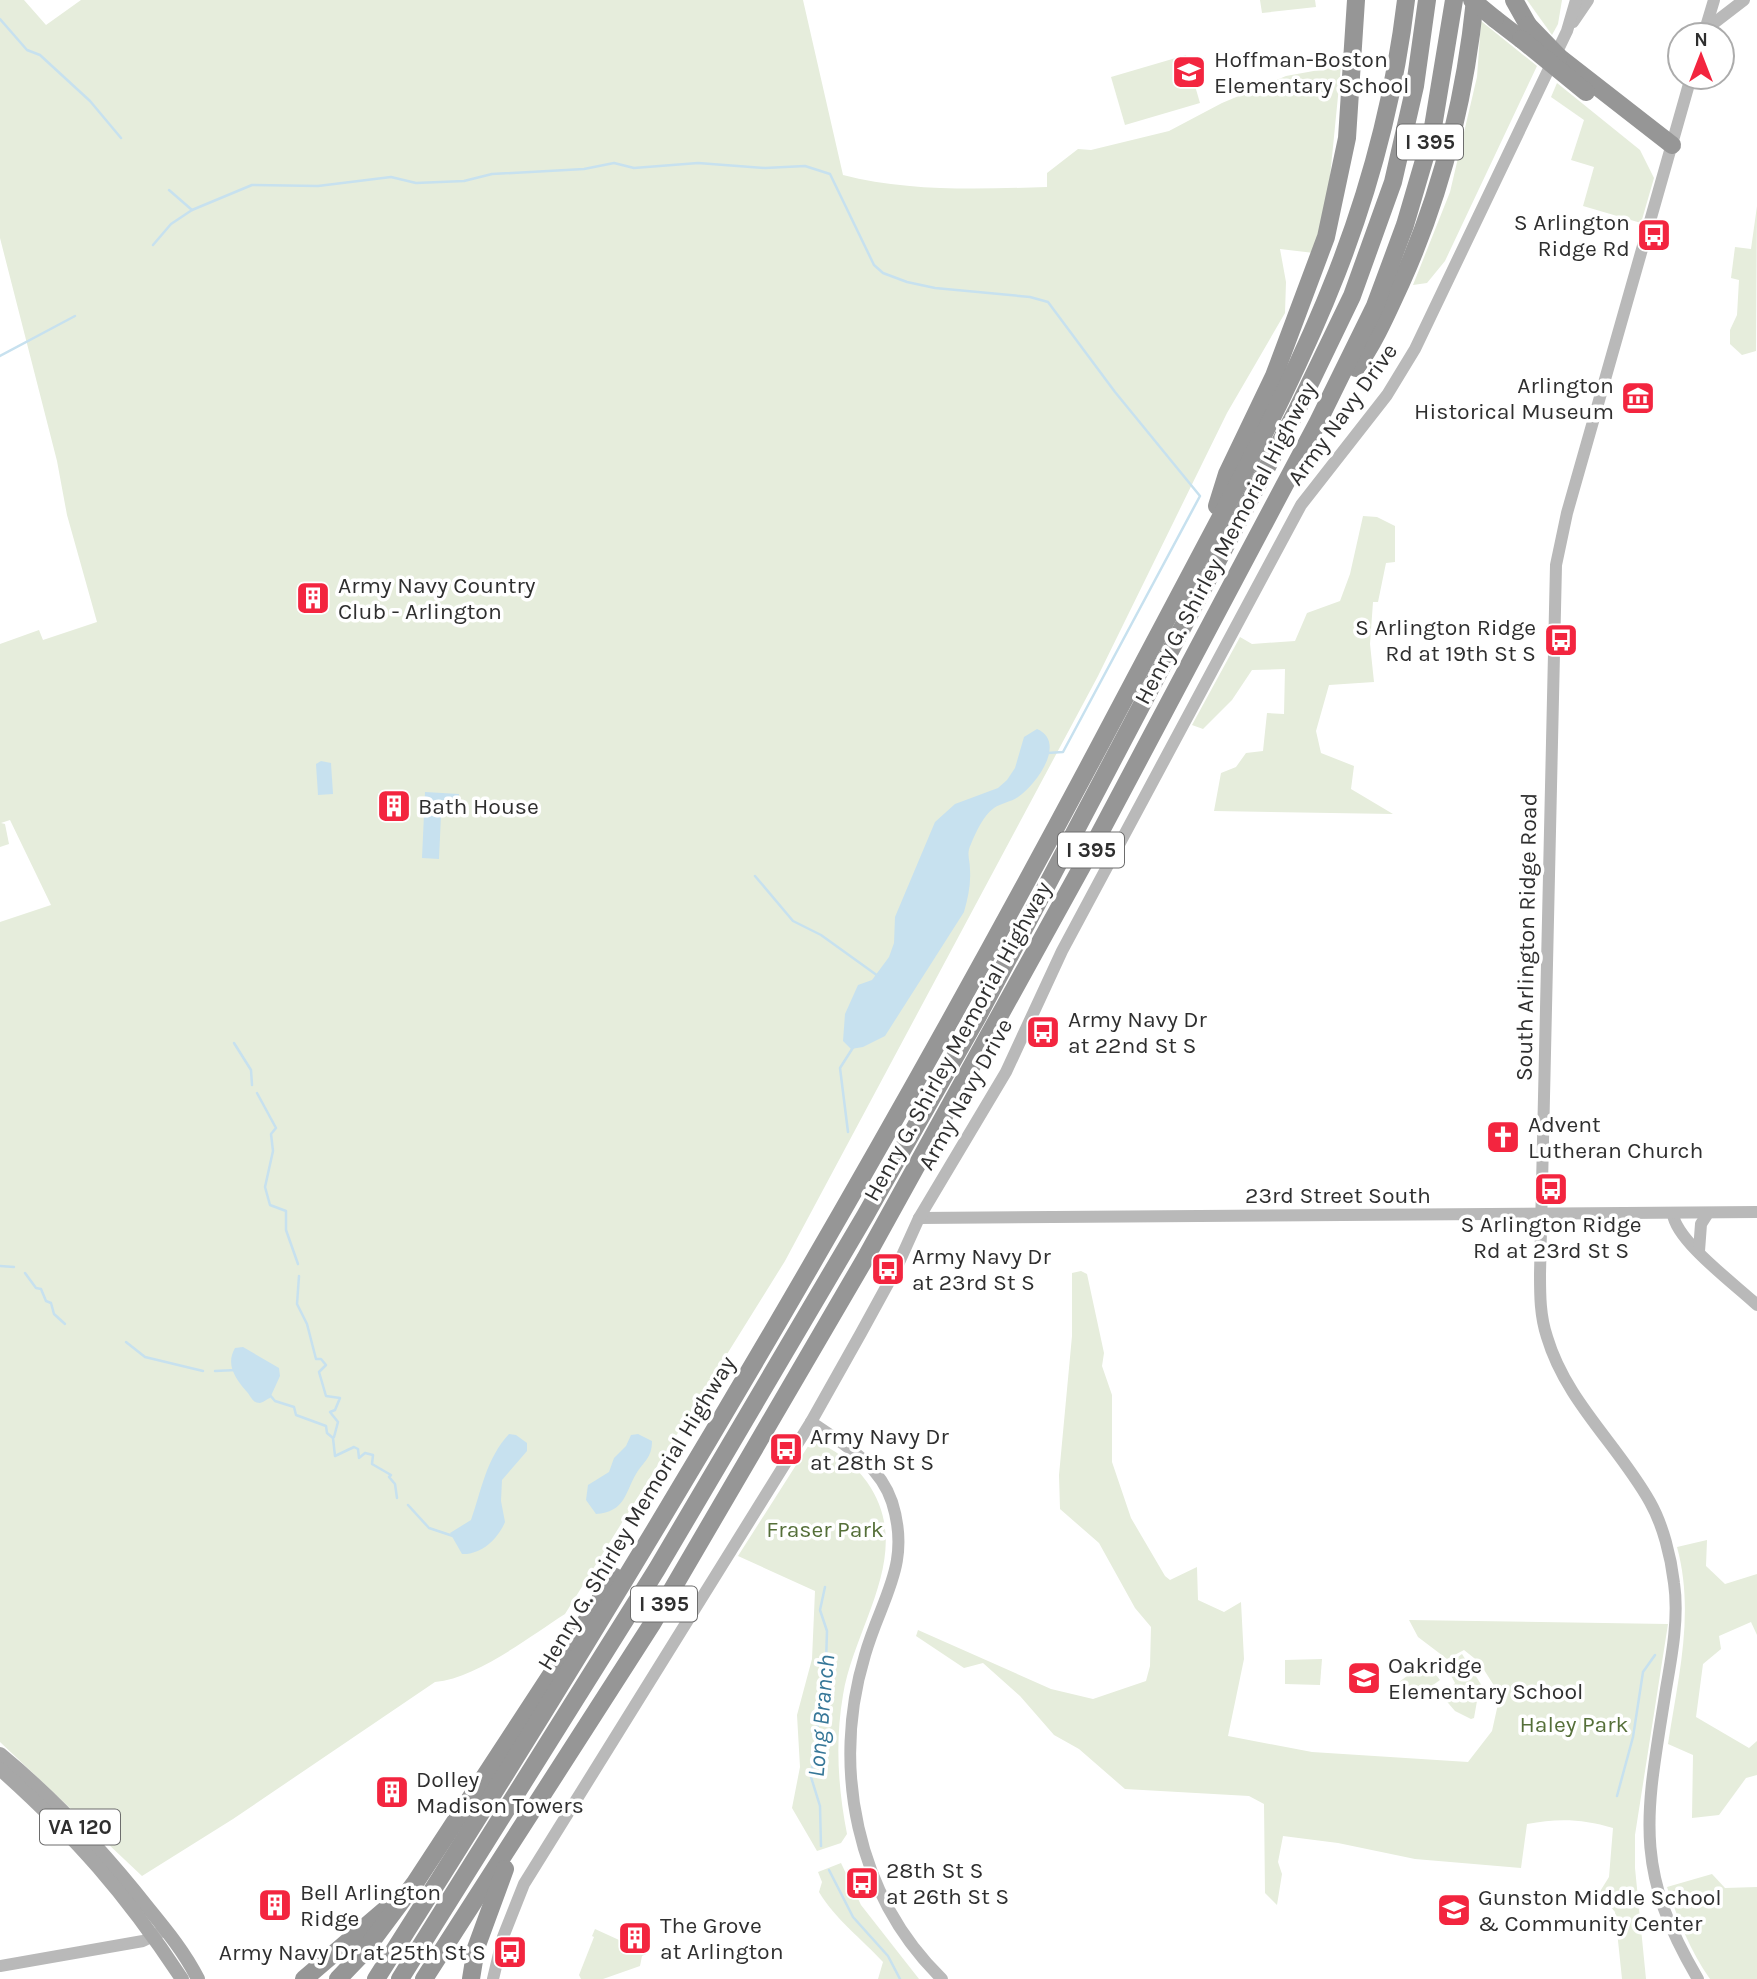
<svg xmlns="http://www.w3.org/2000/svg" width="1757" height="1979" viewBox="0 0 1757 1979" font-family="Karla,sans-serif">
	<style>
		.green { fill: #e6eddc }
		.water { fill: #c7e1ef }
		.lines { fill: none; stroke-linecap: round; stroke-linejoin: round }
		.stream { stroke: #c7e1ef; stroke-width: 2.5 }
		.secondary { stroke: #b9b9b9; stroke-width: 12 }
		.primary { stroke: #a7a7a7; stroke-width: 14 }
		.highway { stroke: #969696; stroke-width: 18 }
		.highway-bridge { stroke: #969696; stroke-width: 18 }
		.labels { text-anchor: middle; stroke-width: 7; stroke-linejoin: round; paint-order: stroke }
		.shield { fill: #fff; stroke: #6d6d6d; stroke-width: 2 }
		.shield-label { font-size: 21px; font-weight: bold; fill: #2f2f2f }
		.poi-label { font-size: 23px; fill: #2f2f2f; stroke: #fff; text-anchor: start }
		.street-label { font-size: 23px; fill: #2f2f2f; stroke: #fff }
		.park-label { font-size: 23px; fill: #556f39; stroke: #fff }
		.water-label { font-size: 24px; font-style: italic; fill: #367798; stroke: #fff }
	</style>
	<rect width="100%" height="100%" fill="#fff"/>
	<g class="green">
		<path d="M0 0H24L46 25 81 0H803L843 175C908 192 980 189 1047 187V173L1078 149 1091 150 1169 131 1222 103 1286 76 1341 66 1328 197 1314 253 1280 249 1286 282 1285 313 1227 413 1098 676 785 1261 565 1614C529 1637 477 1678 435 1682L233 1819 142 1876 0 1742V922L51 905 10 820 1 823 5 824 9 844 0 847V644L39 630 43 640 97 622 67 515 57 461 0 238Z"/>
		<path d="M1260 0H1315L1316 7 1262 13Z"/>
		<path d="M1527 0H1562L1558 24 1552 35Z"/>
		<path d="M1481 21 1537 66 1445 261 1427 283 1413 285 1450 192 1477 77Z"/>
		<path d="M1186 55 1200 103 1125 125 1111 77Z"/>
		<path d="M1557 83 1640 150 1654 178 1641 223 1583 206 1594 167 1571 160 1584 120 1551 97Z"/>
		<path d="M1757 206 1756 351 1742 355 1730 344V330L1737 315 1739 280 1731 278 1735 247 1751 249Z"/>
		<path d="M1363 516 1377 517 1395 526V562L1386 563 1378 602H1373L1370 644 1374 682 1329 685 1316 731 1321 753 1354 766 1351 789 1393 814 1214 811 1221 773 1236 767 1246 753 1263 751 1267 713 1284 714 1285 669 1252 670 1232 700 1203 729 1192 725 1240 637 1252 644 1295 641 1307 613 1340 601 1350 574Z"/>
		<path d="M1081 1271 1087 1274 1104 1353 1102 1366 1112 1395V1462L1131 1518 1165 1576 1170 1580 1197 1567 1198 1600 1224 1612 1241 1602 1244 1659 1228 1736 1312 1752 1468 1762 1492 1731 1500 1695 1479 1662 1464 1650 1447 1659 1418 1637 1409 1620 1668 1624 1635 1835V1868L1646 1979H1622L1615 1912 1599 1893 1609 1877 1613 1828C1583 1819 1558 1818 1527 1824L1521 1868 1415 1859 1338 1843 1283 1836 1278 1862 1282 1874 1277 1905 1265 1893 1264 1804 1249 1796 1125 1789 1079 1749 1054 1735 1020 1696 983 1663 964 1668 916 1636 918 1630 1051 1689 1093 1699 1146 1681 1150 1666 1151 1627 1135 1608 1099 1543 1060 1509 1059 1475 1072 1336V1273Z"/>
		<path d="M812 1440C834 1448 854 1464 867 1482 916 1552 855 1623 843 1695 835 1742 838 1788 847 1834L841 1843 817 1851 792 1808 800 1767 797 1715 812 1659 815 1591 738 1556Z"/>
		<path d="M1707 1540 1706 1566 1725 1584 1757 1574V1635L1751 1622 1719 1636 1721 1649 1703 1664 1696 1717 1749 1748 1757 1741V1775L1746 1778 1719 1815 1692 1818 1693 1755 1668 1744C1678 1678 1695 1613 1677 1547Z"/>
		<path d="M1462 1654 1482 1686 1471 1697 1477 1701 1474 1718 1471 1719 1455 1711 1443 1697 1455 1683 1446 1666Z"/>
		<path d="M1322 1659 1320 1685 1285 1684V1660Z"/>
		<path d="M1426 1662 1440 1680 1412 1700 1399 1682Z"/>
		<path d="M841 1863 861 1905 919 1979H878L883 1962C862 1939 835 1919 819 1892L822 1882 818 1872Z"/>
		<path d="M1712 1874 1725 1888 1757 1887V1979H1710C1690 1951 1678 1919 1667 1887Z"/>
		<path d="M595 1929 641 1950 644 1944 649 1947 644 1950 646 1954 642 1956 640 1966 603 1979H581L579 1975 594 1937 592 1936Z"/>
	</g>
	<g class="water">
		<path d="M1037 729C1067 742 1037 784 1018 797 1011 802 1001 803 994 808 983 816 976 832 971 844 966 854 970 859 970 870 971 884 968 898 964 912L885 1036 863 1047 851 1049 843 1041 845 1014 858 985 872 980 889 957 894 943 895 917 935 822 955 804 998 788 1007 780 1015 768 1024 737Z"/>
		<path d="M321 761 331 763 333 794 318 795 316 764Z"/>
		<path d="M425 792 459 794 458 816 441 815 439 859 422 858Z"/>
		<path d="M243 1347 279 1368 280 1376 270 1398C267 1399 264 1402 260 1403 252 1403 251 1396 247 1392 236 1379 225 1365 235 1348Z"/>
		<path d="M509 1434 516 1435 527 1443V1451L502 1480 501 1501 505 1522C498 1539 481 1555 462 1554L450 1533 471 1520C482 1489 486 1459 509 1434Z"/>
		<path d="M638 1434 652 1441C652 1458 644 1461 636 1474 625 1493 625 1512 596 1514L586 1500 588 1485 609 1472 614 1458 626 1446 631 1435Z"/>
	</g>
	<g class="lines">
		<g class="stream">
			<path d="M0 19 27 50 40 55 90 101 121 138"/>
			<path d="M169 190 192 210"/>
			<path d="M153 245 171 224 192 210 252 185 318 186 391 177 416 183 464 181 492 174 584 169 614 163 634 168 698 163 765 168 805 166 830 174 874 265 883 273 907 282 935 288 1030 297 1048 302 1115 392 1200 496 1063 752 1047 753"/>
			<path d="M0 356 75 316"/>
			<path d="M755 876 793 921 821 935 878 976"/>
			<path d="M234 1043 251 1070 252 1085"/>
			<path d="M257 1093 276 1128 271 1134 273 1151 265 1187 270 1205 286 1211V1230L298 1264"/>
			<path d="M848 1132 840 1068 854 1046"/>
			<path d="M0 1266 14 1267"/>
			<path d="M25 1273 36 1288 41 1289 46 1301 51 1303 54 1314 65 1324"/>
			<path d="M299 1276 297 1304 307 1324 316 1359H321L326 1365 319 1372 326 1396 340 1398 335 1410 330 1412 338 1422 334 1437"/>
			<path d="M126 1342 145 1357 203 1371"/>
			<path d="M215 1371 236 1370"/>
			<path d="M269 1394 275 1401 294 1407 296 1415 326 1426 327 1433 333 1438 335 1456 354 1447 358 1449 359 1458 365 1453 373 1455 372 1464 391 1475 389 1477 395 1484 397 1498"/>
			<path d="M408 1505 429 1528 456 1537"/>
			<path d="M1617 1796 1633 1737 1643 1672 1655 1655"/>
			<path d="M821 1846 820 1806 811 1777 826 1663 827 1631 820 1610 825 1587"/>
			<path d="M829 1870 853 1917 888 1956 900 1979"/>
		</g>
		<g class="secondary">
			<path d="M1573 22 1588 0"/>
			<path d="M1705 30 1744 0"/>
			<path d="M1705 30 1714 0"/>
			<path d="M1691 77 1567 513 1556 565 1540 1274C1540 1295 1540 1316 1547 1337 1566 1401 1618 1445 1650 1502 1663 1525 1671 1557 1674 1583 1679 1617 1672 1655 1666 1689 1647 1811 1631 1866 1698 1979"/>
			<path d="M1673 1214C1676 1241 1736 1285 1757 1305"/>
			<path d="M919 1218 1757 1212"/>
			<path d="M1699 1251 1701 1224 1708 1213"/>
			<path d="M811 1422C843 1444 879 1463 892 1502 912 1565 881 1598 865 1655 831 1767 856 1895 942 1979"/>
			<path d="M0 1966 143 1941 159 1933"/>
			<path d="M493 1979 503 1937 524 1884 811 1422 861 1333 896 1269 919 1218 1006 1072 1062 951 1301 505 1387 395 1415 349 1567 31 1576 0"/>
		</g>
		<g class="primary">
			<path d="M0 1754C56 1800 104 1852 149 1909 167 1931 185 1953 198 1979"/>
			<path d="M0 1769C76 1837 126 1894 182 1979"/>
		</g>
		<g class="highway">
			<path d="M1514 0 1528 25"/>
			<path d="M1495 19 1521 39"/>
			<path d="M1559 57 1672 145"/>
			<path d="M1356 368C1375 342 1388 311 1401 283 1442 192 1465 99 1475 0"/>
			<path d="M1217 506 1227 474 1274 376 1326 237 1347 138 1356 0"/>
			<path d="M304 1979 386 1909"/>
			<path d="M338 1979 362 1954 415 1883 615 1577"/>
			<path d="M376 1979C633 1577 876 1167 1100 745 1139 672 1177 599 1216 526 1309 350 1382 202 1406 0"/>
			<path d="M400 1979 657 1569 865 1216 978 1016 1297 410 1352 296 1393 182 1415 86 1427 0"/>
			<path d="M424 1979 652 1624 865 1259 1085 861 1318 422 1375 306 1405 225 1432 133 1454 0"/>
			<path d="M471 1979 476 1948 505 1869"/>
		</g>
		<g class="highway-bridge">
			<path d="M1472 0 1495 19"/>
			<path d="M1528 25 1559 57"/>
			<path d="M1521 39 1586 92"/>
		</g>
	</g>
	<defs>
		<g id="school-square" transform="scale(1.75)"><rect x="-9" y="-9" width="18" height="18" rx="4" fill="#f3253f" stroke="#fff"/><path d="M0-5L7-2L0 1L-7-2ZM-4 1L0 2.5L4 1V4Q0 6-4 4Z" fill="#fff"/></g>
		<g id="bus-square" transform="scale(1.75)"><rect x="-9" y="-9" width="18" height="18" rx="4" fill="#f3253f" stroke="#fff"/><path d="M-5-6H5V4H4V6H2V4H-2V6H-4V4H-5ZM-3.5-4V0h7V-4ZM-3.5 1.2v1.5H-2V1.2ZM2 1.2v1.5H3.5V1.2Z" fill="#fff"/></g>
		<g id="museum-square" transform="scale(1.75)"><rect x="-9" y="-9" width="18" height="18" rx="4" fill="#f3253f" stroke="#fff"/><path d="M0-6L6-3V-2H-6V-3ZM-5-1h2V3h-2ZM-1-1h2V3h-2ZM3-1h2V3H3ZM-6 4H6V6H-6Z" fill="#fff"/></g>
		<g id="building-square" transform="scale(1.75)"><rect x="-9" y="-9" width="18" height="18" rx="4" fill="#f3253f" stroke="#fff"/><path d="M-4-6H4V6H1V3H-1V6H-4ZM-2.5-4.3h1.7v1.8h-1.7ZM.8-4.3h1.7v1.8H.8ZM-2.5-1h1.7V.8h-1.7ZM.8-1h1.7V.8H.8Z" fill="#fff"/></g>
		<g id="church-square" transform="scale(1.75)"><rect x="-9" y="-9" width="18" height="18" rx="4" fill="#f3253f" stroke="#fff"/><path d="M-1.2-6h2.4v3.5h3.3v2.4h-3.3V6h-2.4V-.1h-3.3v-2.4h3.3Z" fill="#fff"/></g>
	</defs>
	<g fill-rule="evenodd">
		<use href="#school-square" x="1189" y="72"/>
		<use href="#bus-square" x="1654" y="235"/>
		<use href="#museum-square" x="1638" y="398"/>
		<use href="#building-square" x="313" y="598"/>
		<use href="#bus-square" x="1561" y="640"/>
		<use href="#building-square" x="394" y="806"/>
		<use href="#bus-square" x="1043" y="1032"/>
		<use href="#church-square" x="1503" y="1137"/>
		<use href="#bus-square" x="1551" y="1189"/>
		<use href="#bus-square" x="888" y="1269"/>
		<use href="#bus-square" x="786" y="1449"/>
		<use href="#school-square" x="1364" y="1678"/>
		<use href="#building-square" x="392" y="1792"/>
		<use href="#bus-square" x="862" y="1883"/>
		<use href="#building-square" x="275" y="1905"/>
		<use href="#school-square" x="1454" y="1910"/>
		<use href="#building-square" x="635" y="1938"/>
		<use href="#bus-square" x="510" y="1952"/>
	</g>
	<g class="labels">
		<g class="shield">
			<rect x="1397" y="124.5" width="66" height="35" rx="5"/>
			<rect x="1058" y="832.5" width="66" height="35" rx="5"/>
			<rect x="631" y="1586.5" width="66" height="35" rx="5"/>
			<rect x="40" y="1809.5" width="80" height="35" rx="5"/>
		</g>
		<g class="shield-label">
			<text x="1430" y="149">I 395</text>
			<text x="1091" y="857">I 395</text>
			<text x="664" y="1611">I 395</text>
			<text x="80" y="1834">VA 120</text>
		</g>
		<g class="poi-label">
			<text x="1214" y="67">Hoffman-Boston<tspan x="1214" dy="26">Elementary School</tspan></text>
			<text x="1630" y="230" text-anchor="end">S Arlington<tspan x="1630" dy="26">Ridge Rd</tspan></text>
			<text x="1614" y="393" text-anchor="end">Arlington<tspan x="1614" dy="26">Historical Museum</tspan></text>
			<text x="338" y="593">Army Navy Country<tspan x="338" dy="26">Club - Arlington</tspan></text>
			<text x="1536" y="635" text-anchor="end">S Arlington Ridge<tspan x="1536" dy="26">Rd at 19th St S</tspan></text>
			<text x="418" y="814">Bath House</text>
			<text x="1068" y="1027">Army Navy Dr<tspan x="1068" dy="26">at 22nd St S</tspan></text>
			<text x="1528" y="1132">Advent<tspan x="1528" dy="26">Lutheran Church</tspan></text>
			<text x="1551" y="1232" text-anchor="middle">S Arlington Ridge<tspan x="1551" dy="26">Rd at 23rd St S</tspan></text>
			<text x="912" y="1264">Army Navy Dr<tspan x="912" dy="26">at 23rd St S</tspan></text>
			<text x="810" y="1444">Army Navy Dr<tspan x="810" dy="26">at 28th St S</tspan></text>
			<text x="1388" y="1673">Oakridge<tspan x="1388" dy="26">Elementary School</tspan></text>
			<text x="416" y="1787">Dolley<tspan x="416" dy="26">Madison Towers</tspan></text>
			<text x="886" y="1878">28th St S<tspan x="886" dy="26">at 26th St S</tspan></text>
			<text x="300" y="1900">Bell Arlington<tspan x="300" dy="26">Ridge</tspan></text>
			<text x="1478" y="1905">Gunston Middle School<tspan x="1478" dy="26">&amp; Community Center</tspan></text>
			<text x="660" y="1933">The Grove<tspan x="660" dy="26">at Arlington</tspan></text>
			<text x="486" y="1960" text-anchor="end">Army Navy Dr at 25th St S</text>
		</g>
		<g class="street-label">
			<text transform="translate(1342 414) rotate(-54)" y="8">Army Navy Drive</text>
			<text transform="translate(1225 543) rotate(-62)" y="8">Henry G. Shirley Memorial Highway</text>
			<text transform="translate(1526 937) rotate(-89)" y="8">South Arlington Ridge Road</text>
			<text transform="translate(957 1041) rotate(-61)" y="8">Henry G. Shirley Memorial Highway</text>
			<text transform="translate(965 1094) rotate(-61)" y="8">Army Navy Drive</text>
			<text x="1338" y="1203">23rd Street South</text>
			<text transform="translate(636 1513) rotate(-59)" y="8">Henry G. Shirley Memorial Highway</text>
		</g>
		<g class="park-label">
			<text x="825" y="1537">Fraser Park</text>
			<text x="1574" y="1732">Haley Park</text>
		</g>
		<g class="water-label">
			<text transform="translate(821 1716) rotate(-85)" y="8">Long Branch</text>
		</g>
	</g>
	<g transform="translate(1701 56)"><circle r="33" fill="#ffffff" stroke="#acacac" stroke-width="2"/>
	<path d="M0-5L12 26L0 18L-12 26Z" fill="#f3253f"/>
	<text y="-10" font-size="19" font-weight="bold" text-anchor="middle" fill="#2f2f2f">N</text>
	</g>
</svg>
